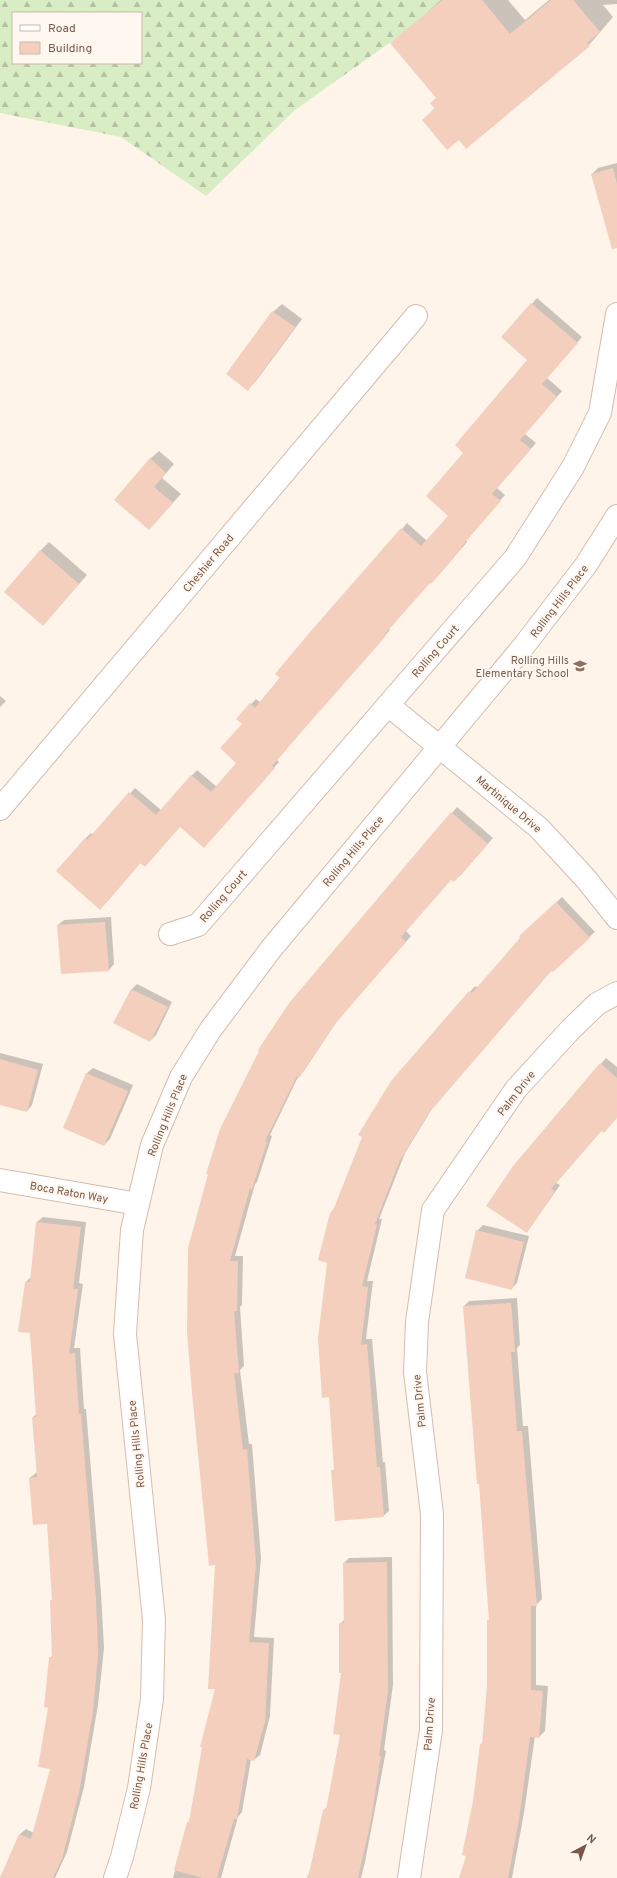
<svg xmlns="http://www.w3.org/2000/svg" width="617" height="1878" viewBox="0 0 617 1878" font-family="Overpass,sans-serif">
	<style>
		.forest { fill: url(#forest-firs); fill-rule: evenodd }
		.shadow { fill: #0003 }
		.building { fill: #f5cfbe }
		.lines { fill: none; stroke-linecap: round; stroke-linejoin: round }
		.street-casing { stroke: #d4bcaf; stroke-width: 24 }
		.secondary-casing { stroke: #d7bcac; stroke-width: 24 }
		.street { stroke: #fff; stroke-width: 22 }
		.secondary { stroke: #fff; stroke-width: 22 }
		.labels { text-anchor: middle; stroke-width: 4; stroke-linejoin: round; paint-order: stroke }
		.street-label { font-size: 11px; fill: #7b5749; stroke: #fff8f0 }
		.education-label { font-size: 11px; fill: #785e54; stroke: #fff8f0; text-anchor: end }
	</style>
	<defs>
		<pattern id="forest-firs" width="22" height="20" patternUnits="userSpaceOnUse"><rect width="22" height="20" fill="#d9edc5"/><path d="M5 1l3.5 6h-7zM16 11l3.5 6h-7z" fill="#b5c3a2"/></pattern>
	</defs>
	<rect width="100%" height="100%" fill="#fef4e9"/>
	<path class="forest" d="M0 0H450L295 110 206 196 121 137 0 113ZM13 13H141V63H13Z"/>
	<g class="shadow">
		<path d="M441 0H508L525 20 549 0H617V4L603 5 613 17 589 45 466 147 459 139 423 120 435 108 437 97 392 44Z"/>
		<path d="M617 163V219L592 174 598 168Z"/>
		<path d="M537 298 582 337 547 378 562 391 525 434 536 443 497 488 505 495 466 540 467 542 437 577 430 582 389 629 390 630 316 714 277 760 279 762 209 841 180 826 141 862 106 903 85 839 91 833 93 835 135 788 161 810 197 770 217 787 238 762 243 724 251 704 256 699 260 702 407 523 427 541 449 515 465 453 529 360 503 337Z"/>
		<path d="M282 304 302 319 256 381 248 389 273 312Z"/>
		<path d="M159 451 174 464 162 478 181 494 149 529 150 459Z"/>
		<path d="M49 542 87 575 51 616 40 551Z"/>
		<path d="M0 696 6 701 0 707Z"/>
		<path d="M457 807 493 838 460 876 451 879 406 931 411 936 339 1018 304 1071 298 1077 270 1135 272 1136 257 1182 255 1184 235 1256H243L242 1305 240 1307 244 1366 240 1370 249 1444H252L261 1558 254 1637 274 1638 270 1716 260 1755 254 1760 251 1759 242 1812 238 1817 221 1878H173L188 1822 191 1820 216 1688V1564L189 1248 452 813Z"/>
		<path d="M562 897 595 932 552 970 433 1107 405 1153 379 1219H382L367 1281H373L366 1339H372L383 1462H385L389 1511 383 1516 332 1471 335 1468 328 1262 331 1213 470 992 475 986 478 988 526 931Z"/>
		<path d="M111 917 114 964 109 970 58 925 64 920Z"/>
		<path d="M137 984 172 1002 156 1035 150 1041 115 1023 132 989Z"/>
		<path d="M0 1053 43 1064 32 1105 27 1111 0 1104Z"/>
		<path d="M606 1058 617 1067V1117L602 1130 556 1183 560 1185 527 1232 514 1166Z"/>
		<path d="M93 1068 133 1085 110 1139 104 1145 64 1127 87 1073Z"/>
		<path d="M43 1217 86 1222 79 1283 83 1284 74 1348H80L84 1409H86L101 1593 104 1648 98 1705 84 1787 67 1852 55 1878H0L20 1834 26 1829 34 1833 51 1768 50 1658 53 1655 51 1601 53 1599 48 1523 30 1478 37 1472 33 1417 37 1414 26 1282 31 1277 37 1222Z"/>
		<path d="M483 1225 529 1236 517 1283 512 1288 477 1231Z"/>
		<path d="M517 1298 520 1345 517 1348 523 1426H528L542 1599 536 1605V1685L548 1686 545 1731 539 1737 535 1736 524 1813 512 1878H460L467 1855 481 1744 483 1742 488 1686V1621L490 1619 480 1483 464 1306 469 1301Z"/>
		<path d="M392 1557 393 1685 384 1750 386 1751 365 1862 361 1878H307L311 1868 324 1810 328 1806 341 1734 343 1672 340 1624 345 1619 344 1563 349 1558Z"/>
	</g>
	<g class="building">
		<path d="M442 0H482L510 34 551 0H573L600 32 587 43 590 46 466 149 459 140 447 150 422 120 435 109 430 103 436 98 390 43Z"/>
		<path d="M613 168 617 184V248L612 249 591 174Z"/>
		<path d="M531 303 578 343 542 384 557 397 520 440 531 449 492 494 501 501 461 547 462 548 431 584 430 583 384 635 386 636 311 721 272 766 275 768 204 848 180 827 145 867 140 863 100 910 56 871 85 838 87 840 129 792 156 815 191 775 211 792 236 763 220 748 242 724 236 719 250 703 255 708 280 678 275 674 310 632 401 528 421 546 448 516 426 496 463 453 455 445 527 360 501 337Z"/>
		<path d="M272 311 295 327 248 391 226 374Z"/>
		<path d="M150 458 166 473 154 487 173 503 149 530 114 500Z"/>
		<path d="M40 550 79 584 43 626 4 592Z"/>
		<path d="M451 812 488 844 454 882 451 880 401 937 406 942 334 1025 299 1078 297 1076 265 1141 267 1142 252 1189 250 1188 230 1261H238L237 1311H234L239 1373H234L243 1450 247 1449 256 1564 249 1642 269 1643 265 1722 254 1761 247 1759 237 1819H234L217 1878H203L174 1870 187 1822H189L202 1747H200L215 1689H208L215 1565 209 1566 192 1393 187 1332 188 1248 208 1174H206L220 1129 259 1051 258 1050 289 1003Z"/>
		<path d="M556 902 590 938 553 972 551 971 428 1114 400 1160 375 1224 377 1225 362 1286 368 1287 361 1345 367 1344 377 1467H380L384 1517 335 1521 331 1470H334L329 1397 322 1398 318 1338 327 1263 318 1260 330 1213H332L362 1137 358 1135 391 1081 469 991 472 993 520 938 519 936Z"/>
		<path d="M105 922 109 971 61 974 57 925Z"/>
		<path d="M131 989 168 1007 150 1042 113 1023Z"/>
		<path d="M0 1059 38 1070 27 1112 0 1105Z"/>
		<path d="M600 1063 617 1078V1118L604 1133 601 1131 551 1189 555 1191 527 1233 486 1206 513 1166Z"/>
		<path d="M86 1073 128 1091 104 1146 63 1128Z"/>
		<path d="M36 1222 81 1227 73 1289H78L69 1354 75 1353 79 1414H81L96 1599 98 1654 93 1712 79 1793 62 1859 53 1878H0L19 1834 31 1839 50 1769 38 1767 48 1708 44 1707 49 1657 52 1658 50 1600H52L47 1524 33 1525 29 1478 37 1477 32 1417H36L30 1333 18 1332 25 1282H30Z"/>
		<path d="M476 1230 524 1242 512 1290 465 1278Z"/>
		<path d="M511 1303 515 1352H511L517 1431H522L537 1606H531V1690L543 1691 539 1738 530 1737 519 1820 508 1878H459L466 1856 462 1855 473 1801 480 1744H482L487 1686V1620H489L479 1484H477L463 1306Z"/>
		<path d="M387 1562 388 1691 379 1756H381L371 1820 358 1878H308L323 1810H326L340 1735 333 1734 341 1673H339V1623H344L343 1563Z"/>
	</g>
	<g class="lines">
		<g class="street-casing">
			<g id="street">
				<path d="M388 705 539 828 586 879 617 918"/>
				<path d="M0 809 416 316"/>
				<path d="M170 934 198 925 515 558 573 467 600 413 617 314"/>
				<path d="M0 1180 138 1204"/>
				<path d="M409 1878 431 1730 432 1514 415 1372 417 1322 433 1210 516 1089 571 1029 597 1004 617 993"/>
			</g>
		</g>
		<g class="secondary-casing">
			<path id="secondary" d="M115 1878 122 1857 139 1788 152 1699 154 1620 125 1334 132 1230 152 1145 181 1077 211 1029 271 949 523 647 586 565 617 516"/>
		</g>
		<use href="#street" class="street"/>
		<use href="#secondary" class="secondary"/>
	</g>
	<defs>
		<g id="school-bare" transform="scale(1.08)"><path d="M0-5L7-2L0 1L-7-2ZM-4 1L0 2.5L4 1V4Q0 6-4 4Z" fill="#8d6e63" stroke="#fff8f0" stroke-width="2.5" paint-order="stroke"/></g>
	</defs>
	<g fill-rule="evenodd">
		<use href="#school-bare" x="580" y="666"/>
	</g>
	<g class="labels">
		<g class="street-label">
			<text transform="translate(208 563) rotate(-50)" y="4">Cheshier Road</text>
			<text transform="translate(559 601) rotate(-53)" y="4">Rolling Hills Place</text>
			<text transform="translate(435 651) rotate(-49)" y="4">Rolling Court</text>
			<text transform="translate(509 804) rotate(40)" y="4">Martinique Drive</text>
			<text transform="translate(353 851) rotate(-50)" y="4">Rolling Hills Place</text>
			<text transform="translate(223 896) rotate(-49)" y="4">Rolling Court</text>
			<text transform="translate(516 1093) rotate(-52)" y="4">Palm Drive</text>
			<text transform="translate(167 1115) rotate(-68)" y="4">Rolling Hills Place</text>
			<text transform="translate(69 1192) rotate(10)" y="4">Boca Raton Way</text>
			<text transform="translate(419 1401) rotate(-96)" y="4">Palm Drive</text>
			<text transform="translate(136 1444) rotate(-96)" y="4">Rolling Hills Place</text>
			<text transform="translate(429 1724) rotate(-86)" y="4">Palm Drive</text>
			<text transform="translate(141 1766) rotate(-80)" y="4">Rolling Hills Place</text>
		</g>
		<g class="education-label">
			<text x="569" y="664">Rolling Hills<tspan x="569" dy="13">Elementary School</tspan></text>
		</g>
	</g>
	<rect x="12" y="12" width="130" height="52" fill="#fff8f0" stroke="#cab8ad"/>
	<rect x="20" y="25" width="20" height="6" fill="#ffffff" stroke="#cab8ad"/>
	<text x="48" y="32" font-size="12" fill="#7b5749">Road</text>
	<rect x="20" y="42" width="20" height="12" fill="#f5cfbe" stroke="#cab8ad"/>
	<text x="48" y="52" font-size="12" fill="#7b5749">Building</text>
	<g transform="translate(585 1846) rotate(41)" stroke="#fff8f0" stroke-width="3" paint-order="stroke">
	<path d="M0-3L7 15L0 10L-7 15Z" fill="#7b5749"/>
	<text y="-6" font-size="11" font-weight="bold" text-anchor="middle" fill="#7b5749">N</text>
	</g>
</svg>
